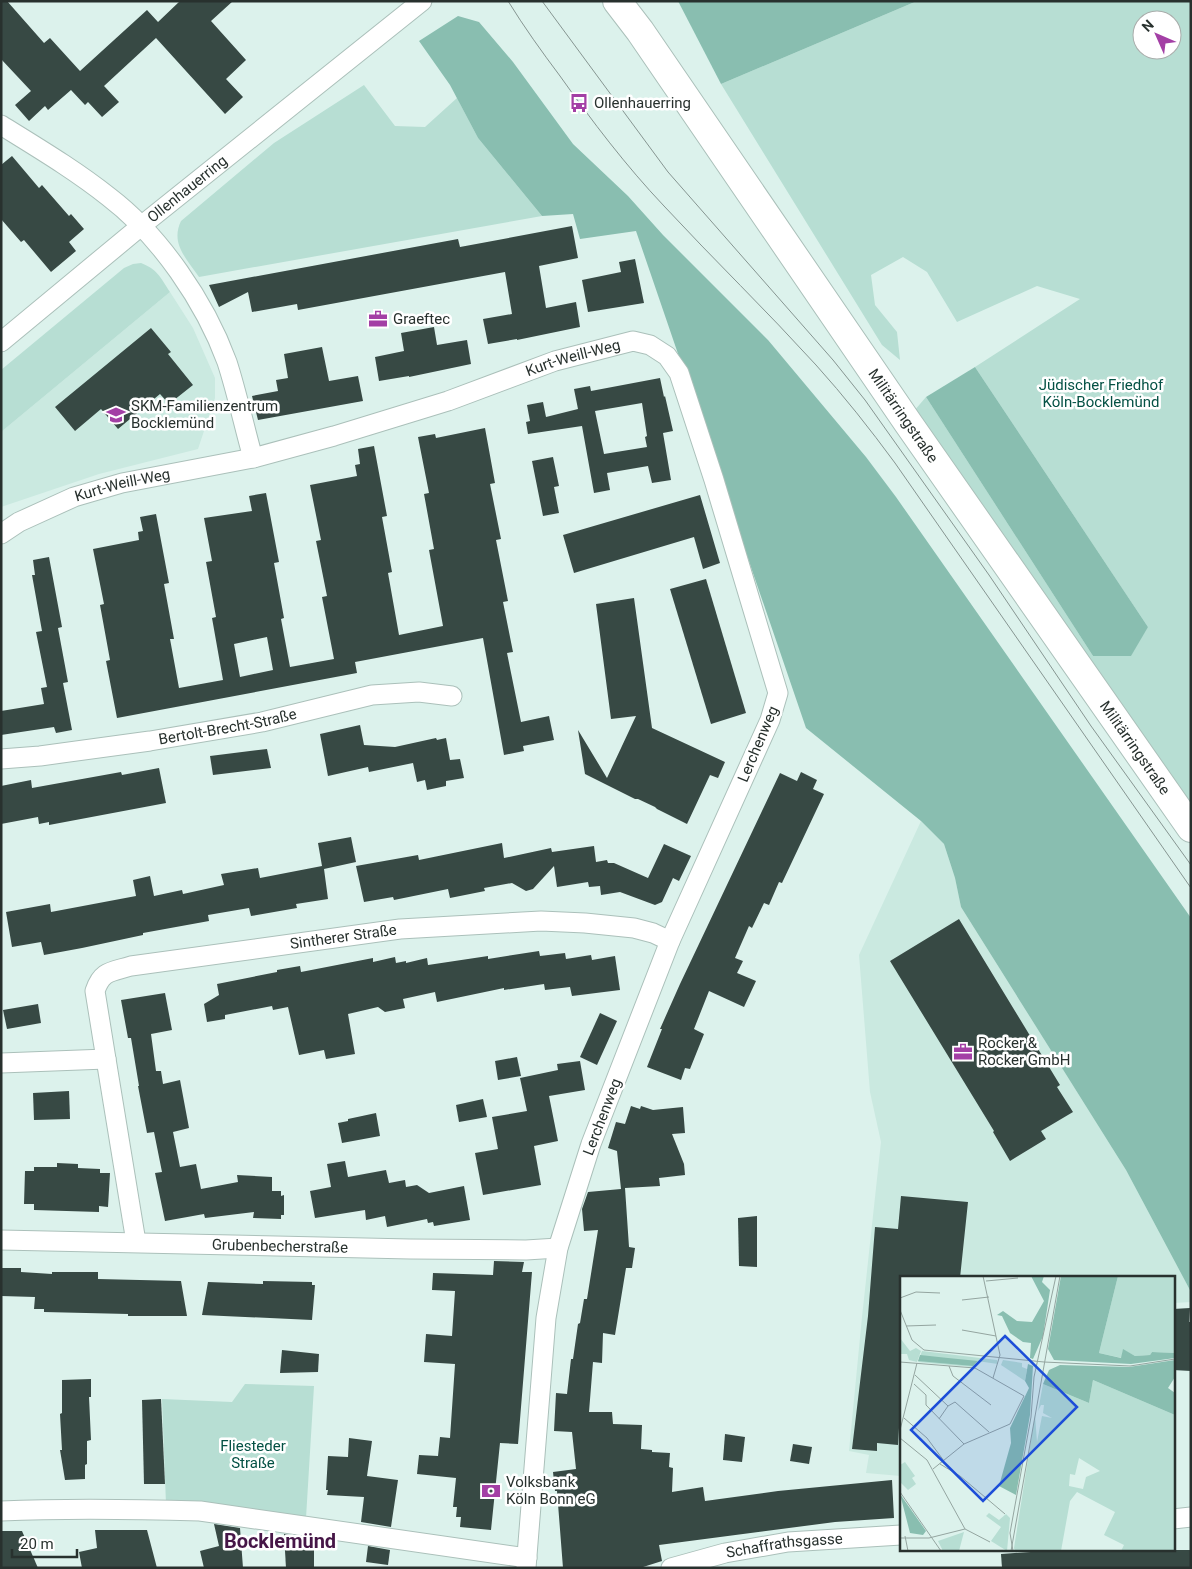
<svg xmlns="http://www.w3.org/2000/svg" width="1192" height="1569" viewBox="0 0 1192 1569" font-family="Roboto,sans-serif">
	<style>
		.built { fill: #cae9e0 }
		.green { fill: #b7ded3; fill-rule: evenodd }
		.forest { fill: #89beb0 }
		.building { fill: #374944; fill-rule: evenodd }
		.lines { fill: none; stroke-linecap: round; stroke-linejoin: round }
		.minor-casing { stroke: #abc0ba; stroke-width: 21 }
		.secondary-casing { stroke: #abc0ba; stroke-width: 30 }
		.minor { stroke: #fff; stroke-width: 19 }
		.secondary { stroke: #fff; stroke-width: 28 }
		.tram { stroke: #869591; stroke-width: 1 }
		.labels { text-anchor: middle; stroke-width: 5; stroke-linejoin: round; paint-order: stroke }
		.poi-label { font-size: 15px; fill: #28312e; stroke: #fff; text-anchor: start }
		.street-label { font-size: 15px; fill: #28312e; stroke: #fff }
		.park-label { font-size: 15px; fill: #045144; stroke: #fff }
		.district-label { font-size: 20px; font-weight: bold; fill: #461647; stroke: #fff }
		.inset-road { fill: none; stroke: #94a5a0; stroke-width: 1 }
		.view { fill: #1d4ed8; fill-opacity: 0.15; stroke: #1d4ed8; stroke-width: 2.5 }
		.inset-edge { fill: none; stroke: #28312e; stroke-width: 2.5 }
	</style>
	<rect width="100%" height="100%" fill="#dcf2ec"/>
	<g class="built">
		<path d="M170 292 193 328 215 378V398L198 449 99 474 1 507V432Z"/>
		<path d="M921 821 944 844 955 878 961 907 1126 1170 1191 1292V1302L1173 1303V1278H901V1476L866 1473 869 1455 849 1451 862 1317 881 1142 870 1092 859 955Z"/>
	</g>
	<g class="green">
		<path d="M917 1H1191V811L914 411 926 397 1093 656 1148 627 975 367 1080 299 1037 286 957 322 927 272 903 257 871 275 875 305 897 332 900 360 882 345 721 84ZM1142 20H1172V50H1142Z"/>
		<path d="M364 85 395 126 425 127 457 98 478 138 542 216 199 277C187 259 170 244 181 221L274 143Z"/>
		<path d="M141 263C157 269 161 278 170 292L1 432V370L124 268 133 264Z"/>
		<path d="M245 1384 314 1386 306 1518 166 1504 162 1399 232 1402Z"/>
	</g>
	<g class="forest">
		<path d="M678 1H917L721 84Z"/>
		<path d="M458 16 479 22 513 62 573 144 628 196 663 235 768 340 866 457 896 497 1191 918V1292L1126 1170 961 907 955 878 944 844 921 821 806 728 636 231 580 239 573 214 542 216 478 138 450 85 419 41Z"/>
		<path d="M975 367 1148 627 1131 656H1093L926 397Z"/>
	</g>
	<g class="building">
		<path d="M1 1H7L44 43 50 38 80 71 147 10 158 22 180 1H233L211 21 246 60 226 79 243 97 225 114 156 38 104 86 119 102 102 117 88 102 85 105 71 90 48 110 45 106 29 121 15 105 31 91 1 59Z"/>
		<path d="M12 156 39 188 42 185 69 216 71 214 84 229 69 242 76 251 51 272 24 240 21 242 1 219V165Z"/>
		<path d="M572 226 578 258 539 266 546 308 576 302 580 327 517 340V339L488 344 483 319 512 314 505 272 298 310 297 304 252 312 248 292 219 307 209 285 458 239 460 247Z"/>
		<path d="M635 259 644 303 588 312 582 280 621 272 619 262Z"/>
		<path d="M434 327 437 345 467 340 471 364 409 377V376L379 381 375 357 404 351 401 333Z"/>
		<path d="M151 328 171 352 168 354 193 385 169 404 160 394 118 429 101 409 75 431 55 407Z"/>
		<path d="M322 347 329 381 358 376 363 401 258 420 252 396 278 391 276 380 288 378 284 354Z"/>
		<path d="M660 378 664 397 665 396 673 431 663 433 671 480 652 483 648 466 607 473 610 490 594 493 582 426 528 434 526 422 530 421 527 405 543 402 546 417 578 409 574 389 590 386 591 391ZM642 403 647 436 645 437 647 447 604 454 595 411Z"/>
		<path d="M485 428 495 483 490 484 501 539 496 540 508 601 503 602 513 652 507 653 521 722 549 716 554 740 523 746 524 751 504 755 483 638 355 662 357 673 117 718 106 661 110 660 100 605 104 604 93 549 139 540 138 532 143 531 140 517 156 514 169 583 164 584 174 639H170L179 688 223 680 212 618 216 617 206 562 212 561 204 518 252 511 249 496 266 493 279 562 274 563 284 618 281 619 290 667 334 659 322 597 327 596 316 541 321 540 310 485 357 476 355 465 360 464 358 449 374 446 387 516 382 517 392 572 388 573 399 635 443 626 429 550 434 549 424 494 429 493 418 437 435 434 436 438ZM267 637 273 670 240 677 234 644Z"/>
		<path d="M553 457 559 486 554 487 559 513 543 516 532 461Z"/>
		<path d="M700 495 720 563 703 569 694 537 574 573 563 535Z"/>
		<path d="M49 557 62 627 58 628 68 682 63 683 72 730 56 733 54 727 1 735V711L44 704 41 688 47 687 36 632 42 631 32 575H35L33 560Z"/>
		<path d="M706 579 746 713 711 724 670 589Z"/>
		<path d="M634 598 652 728 725 762 718 778 710 775 687 824 657 809 655 807 638 799H635L585 774 578 730 607 778 636 716 611 719 596 604Z"/>
		<path d="M360 725 364 745 395 747 436 738 437 740 446 738 450 760 460 759 464 778 446 781V786L427 790 425 780 417 782 413 763 369 772 368 767 328 776 320 734Z"/>
		<path d="M267 749 271 768 213 775 210 756Z"/>
		<path d="M159 768 166 803 49 825V822L39 824 38 817 1 824V786L31 780 32 788 121 772 122 775Z"/>
		<path d="M801 772 817 780 813 789 824 794 782 883 779 882 769 905 764 903 752 928 749 926 735 958 743 961 737 973 756 981 744 1007 709 991 694 1029 704 1034 690 1069 685 1068 681 1080 647 1067 662 1029H660L680 984 780 773 797 781Z"/>
		<path d="M351 837 356 862 324 869 328 899 296 904 297 908 251 916 249 908 208 915 209 921 143 933V935L82 948 44 955 41 942 12 947 6 912 50 904 51 912 136 896 133 880 150 876 154 896 182 890 183 894 224 885 221 874 258 868 260 878 322 866 318 843Z"/>
		<path d="M502 843 504 858 551 848 552 852 594 846 596 862 607 860 608 863H614L648 878 664 844 691 856 679 881 673 878 662 902 655 905 620 892 601 895 600 886 589 887 588 882 557 887 554 866 533 889 526 891 512 883 484 888 485 891 450 898 448 889 394 900 393 897 364 902 356 866 418 855 419 860Z"/>
		<path d="M959 919 1060 1085 1057 1087 1073 1112 1041 1131 1046 1139 1010 1161 993 1132 994 1131 890 961Z"/>
		<path d="M539 951 540 956 565 953 566 959 591 955 592 960 615 956 620 990 572 996 570 987 545 990 544 984 504 990V988L437 1002 435 992 403 999 405 1008 385 1012 378 1007 348 1014 355 1054 326 1059 324 1050 299 1055 288 1007 273 1010 272 1006 225 1015V1019L207 1022 204 1004 219 995 217 984 277 972V970L300 966 301 972 373 958V962L395 957 396 963 406 961V963L427 958 428 965 488 956V959Z"/>
		<path d="M165 993 172 1030 151 1034 156 1071H161L163 1084 180 1080 189 1128 173 1132 180 1167 196 1164 201 1189 238 1182 237 1175 272 1177V1191H281V1196L284 1195V1215H281V1219L253 1218 254 1212 205 1218 204 1214 165 1221 155 1173 162 1172 154 1132 147 1133 138 1086H139L131 1038H128L121 1000Z"/>
		<path d="M38 1004 41 1023 7 1029 3 1010Z"/>
		<path d="M600 1013 617 1021 597 1065 580 1057Z"/>
		<path d="M517 1057 521 1076 498 1080 495 1061Z"/>
		<path d="M580 1061 585 1090 549 1096 558 1141 534 1146 541 1185 483 1195 475 1153 498 1149 492 1117 527 1111 520 1078 558 1070 557 1064Z"/>
		<path d="M69 1091 70 1119 34 1120 33 1093Z"/>
		<path d="M483 1099 487 1117 459 1122 456 1105Z"/>
		<path d="M631 1106 640 1109 641 1106 653 1110 683 1107 685 1133 672 1134 684 1164 685 1175 659 1178 660 1186 625 1188 629 1247 635 1248 632 1268H626L615 1335 603 1333 602 1363 593 1362 589 1412H612L613 1424 642 1425 641 1449 652 1450V1452L670 1453 669 1467 673 1468 672 1492 703 1487 705 1501 778 1491 892 1480 894 1518 835 1522 659 1545 662 1561 640 1568H563L557 1491H555L553 1472 576 1469 572 1432 554 1431 556 1393 567 1394 571 1359H573L578 1324 580 1323 584 1299H587L598 1230 584 1231 582 1209 588 1192 621 1189 617 1151 608 1148 616 1122 625 1124Z"/>
		<path d="M376 1113 380 1136 342 1143 338 1123 348 1121V1119Z"/>
		<path d="M345 1161 348 1177 386 1170 389 1183 405 1180 406 1187 417 1185 429 1193 464 1186 470 1220 434 1226 433 1222 428 1223 427 1219 387 1227 385 1216 366 1220 365 1210 315 1218 310 1191 331 1187 327 1164Z"/>
		<path d="M57 1163 78 1164V1168L100 1169V1173H110L108 1207 99 1206V1212L34 1210V1204H24L25 1171H34V1167H57Z"/>
		<path d="M901 1196 968 1202 960 1278H901V1428H899L898 1445 877 1443V1451L852 1449 868 1316 875 1227 898 1229Z"/>
		<path d="M757 1216V1267L739 1266 738 1218Z"/>
		<path d="M494 1261 524 1262 522 1272H532L518 1444 500 1443 491 1530 460 1527 461 1517H456L457 1507H453L456 1478 417 1474 419 1455 438 1456 440 1437 450 1438 455 1364 424 1362 426 1334 452 1336 455 1291 432 1290 433 1273 493 1275Z"/>
		<path d="M1 1268H21V1272L52 1274V1272H98V1279L181 1281 187 1316H128V1314L44 1312V1309H34L35 1297 1 1296Z"/>
		<path d="M263 1281 312 1282V1285H315L312 1320 202 1315 208 1282 263 1284Z"/>
		<path d="M1190 1308 1189 1322H1191V1371L1173 1370V1309Z"/>
		<path d="M282 1350 319 1354 318 1372 280 1373Z"/>
		<path d="M91 1379V1397H89L91 1440 87 1441V1464L85 1465V1479L65 1480 60 1450H62L60 1414 62 1413V1380Z"/>
		<path d="M161 1399 165 1484H144L142 1400Z"/>
		<path d="M725 1434 745 1437 742 1462 723 1460Z"/>
		<path d="M349 1438 372 1441 367 1476 398 1480 391 1527 361 1522 364 1497 327 1495 328 1490H326L328 1456 348 1457Z"/>
		<path d="M793 1444 812 1447 809 1464 790 1461Z"/>
		<path d="M214 1524 240 1528 243 1568H204L200 1551 219 1546Z"/>
		<path d="M95 1530H147L157 1568H82L79 1552 97 1548Z"/>
		<path d="M1 1531H22L38 1568H1Z"/>
		<path d="M284 1534 314 1539V1568H286Z"/>
		<path d="M368 1546 390 1550 388 1565 366 1562Z"/>
		<path d="M1060 1550H1191V1568H1002L1001 1554Z"/>
	</g>
	<g class="lines">
		<g class="minor-casing">
			<g id="minor">
				<path d="M1 125C38 148 75 170 109 197 160 236 205 302 227 362 237 393 244 426 253 458"/>
				<path id="s1" d="M1 342 141 226 422 1"/>
				<path id="s2" d="M1 534 19 522 74 497 122 483 253 458 334 436 448 401 555 361 633 341 650 345 667 356 679 373 714 480 778 693 770 720 670 941 591 1144 558 1248 546 1318 526 1568"/>
				<path id="s3" d="M1 759 40 756 150 741 262 722 372 695 419 692 452 696"/>
				<path d="M106 1059 136 1242"/>
				<path id="s4" d="M1 1063 106 1059 95 991C102 970 112 972 131 966L400 929 541 921 585 923 634 928 653 933 670 941"/>
				<path id="s5" d="M1 1240 410 1249 526 1250 558 1248"/>
				<path d="M1 1511C67 1508 133 1509 200 1511L527 1558"/>
				<path d="M1173 1519 1191 1517"/>
				<path id="s6" d="M671 1568 725 1553 788 1542 901 1535"/>
			</g>
		</g>
		<g class="secondary-casing">
			<g id="secondary">
				<path id="s7" d="M617 1 640 31 908 423 1191 828"/>
			</g>
		</g>
		<use href="#minor" class="minor"/>
		<use href="#secondary" class="secondary"/>
		<g class="tram">
			<path d="M508 1C524 27 542 52 560 76 592 121 626 166 664 206 714 260 767 311 816 365 844 396 870 429 895 463L1191 888"/>
			<path d="M542 1 668 172 833 360 865 400 989 575 1091 726 1191 865"/>
		</g>
	</g>
	<defs>
		<g id="bus-bare" transform="scale(1.5)"><path d="M-5-6H5V4H4V6H2V4H-2V6H-4V4H-5ZM-3.5-4V0h7V-4ZM-3.5 1.2v1.5H-2V1.2ZM2 1.2v1.5H3.5V1.2Z" fill="#a33fa5" stroke="#fff" stroke-width="2.5" paint-order="stroke"/></g>
		<g id="office-bare" transform="scale(1.5)"><path d="M-6-3h4V-5.5h4V-3h4V5H-6ZM-1-4.5V-3h2v-1.5ZM-6 0V1H6V0Z" fill="#a33fa5" stroke="#fff" stroke-width="2.5" paint-order="stroke"/></g>
		<g id="school-bare" transform="scale(1.5)"><path d="M0-5L7-2L0 1L-7-2ZM-4 1L0 2.5L4 1V4Q0 6-4 4Z" fill="#a33fa5" stroke="#fff" stroke-width="2.5" paint-order="stroke"/></g>
		<g id="bank-bare" transform="scale(1.5)"><path d="M-6-4H6V4H-6ZM0-2.3a2.3 2.3 0 1 0 0 4.6a2.3 2.3 0 1 0 0-4.6Z" fill="#a33fa5" stroke="#fff" stroke-width="2.5" paint-order="stroke"/></g>
	</defs>
	<g fill-rule="evenodd">
		<use href="#bus-bare" x="579" y="103"/>
		<use href="#office-bare" x="378" y="319"/>
		<use href="#school-bare" x="116" y="415"/>
		<use href="#office-bare" x="963" y="1052"/>
		<use href="#bank-bare" x="491" y="1491"/>
	</g>
	<g class="labels">
		<g class="poi-label">
			<text x="594" y="108">Ollenhauerring</text>
			<text x="393" y="324">Graeftec</text>
			<text x="131" y="411">SKM-Familienzentrum<tspan x="131" dy="17">Bocklemünd</tspan></text>
			<text x="978" y="1048">Rocker &amp;<tspan x="978" dy="17">Rocker GmbH</tspan></text>
			<text x="506" y="1487">Volksbank<tspan x="506" dy="17">Köln Bonn eG</tspan></text>
		</g>
		<g class="street-label">
			<text dy="5" stroke="none"><textPath href="#s1" startOffset="241">Ollenhauerring</textPath></text>
			<text dy="5" stroke="none"><textPath href="#s2" startOffset="601">Kurt-Weill-Weg</textPath></text>
			<text dy="5" stroke="none"><textPath href="#s7" startOffset="504">Militärringstraße</textPath></text>
			<text dy="5" stroke="none"><textPath href="#s2" startOffset="132">Kurt-Weill-Weg</textPath></text>
			<text dy="5" stroke="none"><textPath href="#s3" startOffset="229">Bertolt-Brecht-Straße</textPath></text>
			<text transform="translate(758 744) rotate(-67)" y="5">Lerchenweg</text>
			<text dy="5" stroke="none"><textPath href="#s7" startOffset="909">Militärringstraße</textPath></text>
			<text dy="5" stroke="none"><textPath href="#s4" startOffset="435">Sintherer Straße</textPath></text>
			<text transform="translate(602 1117) rotate(-69)" y="5">Lerchenweg</text>
			<text dy="5" stroke="none"><textPath href="#s5" startOffset="279">Grubenbecherstraße</textPath></text>
			<text dy="5" stroke="none"><textPath href="#s6" startOffset="116">Schaffrathsgasse</textPath></text>
		</g>
		<g class="park-label">
			<text x="1101" y="390">Jüdischer Friedhof<tspan x="1101" dy="17">Köln-Bocklemünd</tspan></text>
			<text x="253" y="1451">Fliesteder<tspan x="253" dy="17">Straße</tspan></text>
		</g>
		<g class="district-label">
			<text x="280" y="1548">Bocklemünd</text>
		</g>
	</g>
	<g transform="translate(900 1276)">
		<rect width="275" height="275" fill="#dcf2ec"/>
		<path d="M218 0H275V77L252 76 250 79 235 80 223 74 222 82 199 77ZM0 62 10 75 16 72 21 75 17 86 9 84 7 78H0ZM22 75 97 84 98 88 77 85 73 91 18 86ZM103 84 122 87V91L127 93 125 105 101 89ZM193 104 275 139V275H221L224 269 204 259 215 236 177 216 170 225 161 275H115L114 272 135 139 137 166 142 140 152 142 143 137 144 129H141L138 135 143 108 189 127ZM179 182 200 195 186 201 183 213 169 210 170 198 175 199ZM5 186 15 200 12 202 16 208 8 214 0 206V189ZM89 237 99 244 106 238 110 242 107 275 91 265 101 251 86 240ZM64 256 59 275H43L38 265Z" fill="#b7ded3" fill-rule="evenodd"/>
		<path d="M131 0H144L142 6 150 14 143 60 133 83 130 82 131 67 123 66 110 57 102 40 97 39 103 35 117 45 132 46 144 25ZM161 0H218L199 77 221 82 223 73 235 80 250 79 252 76 275 77V82L231 88 154 84 148 73ZM20 79 48 82 78 85 73 90 18 85ZM275 84V101L268 112 275 117V139L193 104 189 127 143 108 149 94 160 89 229 91ZM128 88 133 90 130 139 116 219 99 210 111 167 110 152 129 112 125 105ZM0 218 26 255 23 259 10 257Z" fill="#89beb0"/>
		<path class="inset-road" d="M83 0 100 79 93 102M86 5 118 2M0 22 16 16 40 17M62 24 89 21M0 34 12 64 24 74 144 86M6 50 36 49M62 54 96 60M0 86 75 92 124 120 110 148 64 168 33 193M144 86 230 90 275 83M49 90 53 100 91 129M15 99 48 130 55 126 89 156M14 108 26 119V129L64 168M4 142 27 162 44 185M39 143 48 130M0 154 17 87M0 162 27 184 65 253 90 266M40 188 60 200 105 238M0 216 41 275M5 260 8 275M0 262H29L65 253M111 275 160 0M113 275 110 257 131 141 134 101 156 0"/>
		<path class="view" d="M105 60 177 131 83 225 11 154Z"/>
		<rect width="275" height="275" class="inset-edge"/>
	</g>
	<rect width="1192" height="1569" fill="none" stroke="#28312e" stroke-width="5"/>
	<g transform="translate(1157 35) rotate(315)"><circle r="24" fill="#ffffff" stroke="#a9adab"/>
	<path d="M0-4L9 19L0 12L-9 19Z" fill="#a33fa5"/>
	<text y="-8" font-size="14" font-weight="bold" text-anchor="middle" fill="#28312e">N</text>
	</g>
	<path d="M12 1549v8h65v-8" fill="none" stroke="#28312e" stroke-width="2.5"/>
	<text x="20" y="1549" font-size="15" fill="#28312e" stroke="#ffffff" stroke-width="4" paint-order="stroke">20 m</text>
</svg>
